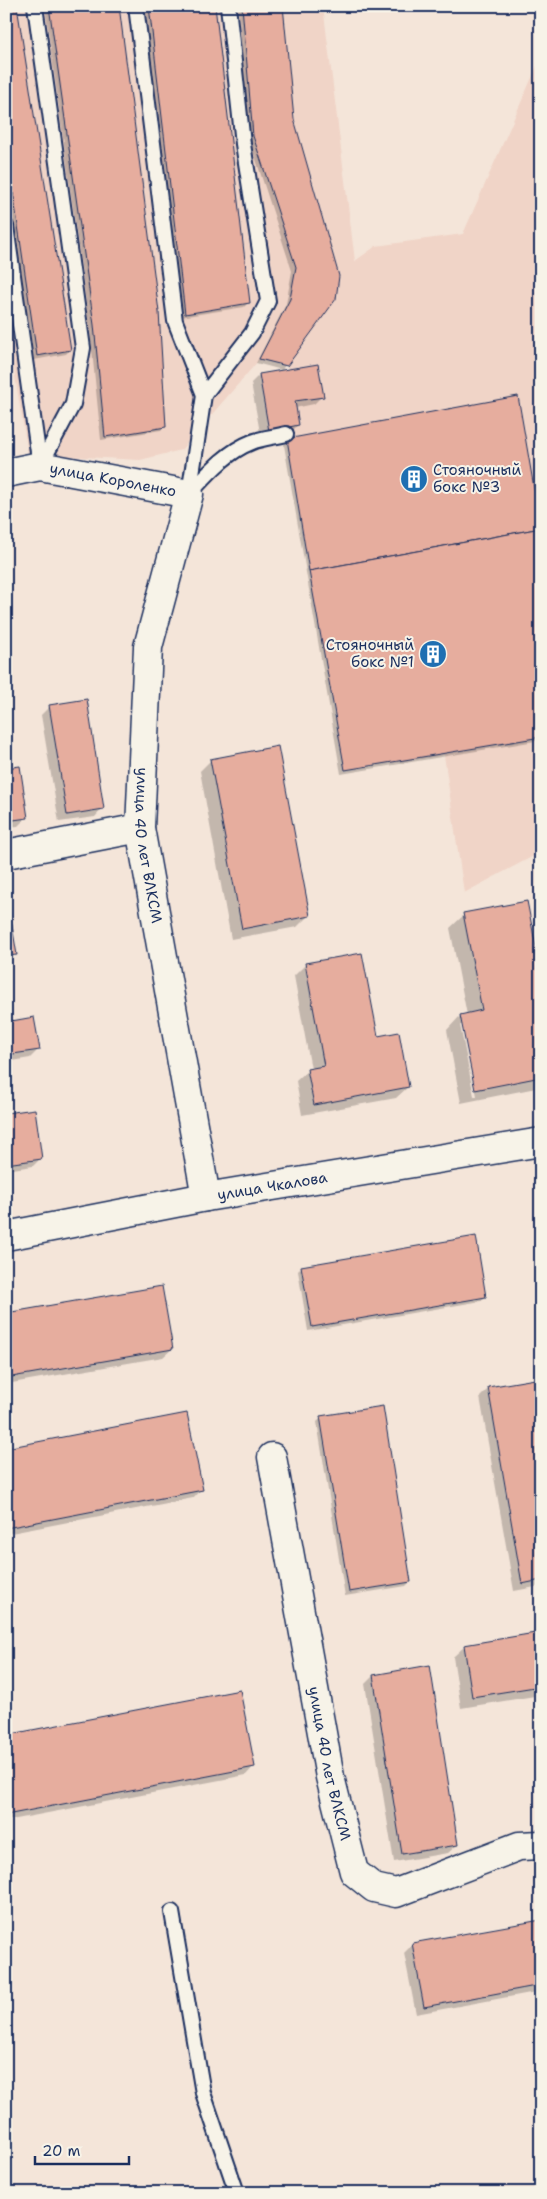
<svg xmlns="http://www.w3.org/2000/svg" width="547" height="2199" viewBox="0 0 547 2199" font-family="'Shantell Sans',sans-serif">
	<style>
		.built { fill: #f0d4c7 }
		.shadow { fill: #0003; fill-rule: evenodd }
		.building { fill: #e6ad9e; stroke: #1b2f5e }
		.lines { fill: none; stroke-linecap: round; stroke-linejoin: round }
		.service-casing { stroke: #1b2f5e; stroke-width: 18 }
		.minor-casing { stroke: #1b2f5e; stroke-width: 31 }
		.tertiary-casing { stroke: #1b2f5e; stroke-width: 31 }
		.service { stroke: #f7f3e8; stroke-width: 14 }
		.minor { stroke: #f7f3e8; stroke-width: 28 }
		.tertiary { stroke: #f7f3e8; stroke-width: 28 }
		.labels { text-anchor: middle; stroke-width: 4; stroke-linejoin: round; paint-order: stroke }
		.poi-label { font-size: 15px; fill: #1b2f5e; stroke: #f7f3e8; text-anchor: start }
		.street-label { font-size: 15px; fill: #1b2f5e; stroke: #f7f3e8 }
	</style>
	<rect width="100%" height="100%" fill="#f4e5d9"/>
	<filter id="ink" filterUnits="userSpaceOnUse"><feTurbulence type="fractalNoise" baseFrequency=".02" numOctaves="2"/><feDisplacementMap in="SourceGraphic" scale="10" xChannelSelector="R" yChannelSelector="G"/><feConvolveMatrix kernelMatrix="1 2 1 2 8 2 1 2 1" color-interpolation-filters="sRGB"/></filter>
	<g filter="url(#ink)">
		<path class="built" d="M6 6H323L355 261 376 246 463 234 541 57V852L464 893 444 755 345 770 285 428 299 425 295 401 323 396 318 364 287 369V366L259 360 181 450 140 460 28 454 6 323Z"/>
		<g class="shadow">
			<path d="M6 6 70 350 66 354 34 360 6 172Z"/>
			<path d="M45 6H117L165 426 161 430 101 440 90 330Z"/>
			<path d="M145 6H214L248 303 244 307 181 317Z"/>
			<path d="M238 6H281L292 120 337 276 282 370 256 363 286 304 292 271 250 141Z"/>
			<path d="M317 365 322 396 314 404 295 408 298 425 290 433 261 438 251 383 259 375Z"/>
			<path d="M517 398 541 526V740L341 774 284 445 288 440Z"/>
			<path d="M49 707 103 808 95 817 59 822 41 715Z"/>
			<path d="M211 760 308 916 297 927 231 939 200 771Z"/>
			<path d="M6 769 27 817 18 826 6 827Z"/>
			<path d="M6 896 15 954 6 962Z"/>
			<path d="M464 915 535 948 541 942V1087L461 1103 447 1030 460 1016 467 1015 450 928ZM460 1025H463L477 1096H474Z"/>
			<path d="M306 964 377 1038 408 1087 396 1098 302 1115 296 1081 308 1070 311 1069 294 976Z"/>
			<path d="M6 1023 38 1050 30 1058 6 1062Z"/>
			<path d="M6 1115 41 1158 33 1166 6 1170Z"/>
			<path d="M302 1267 485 1297 481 1301 308 1331 298 1271Z"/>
			<path d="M6 1314 172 1349 163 1357 6 1384Z"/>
			<path d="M541 1379V1586L514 1591 480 1397 489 1388Z"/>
			<path d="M321 1418 410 1582 406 1586 345 1596 317 1422Z"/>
			<path d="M6 1449 201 1489 193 1498 6 1534Z"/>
			<path d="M541 1634V1695L461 1708 453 1657 465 1646Z"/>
			<path d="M373 1676 457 1845 448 1853 394 1862 365 1684Z"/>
			<path d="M6 1737 254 1766 246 1775 6 1821Z"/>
			<path d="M541 1921V1991L416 2014 404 1953 413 1944Z"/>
		</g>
		<g class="building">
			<path d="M6 6H17L71 350 37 356 6 143Z"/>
			<path d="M49 6H119L159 312 166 427 105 437 94 325Z"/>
			<path d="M149 6H215L250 303 185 314Z"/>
			<path d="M242 6H283L294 119 339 276 336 299 287 366 259 359 290 299 296 267 253 136Z"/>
			<path d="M318 364 324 397 295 401 299 425 269 431 259 374Z"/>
			<path d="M518 396 541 528 309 571 287 439Z"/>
			<path d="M541 528V737L345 770 309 571Z"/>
			<path d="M87 699 104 809 67 815 49 705Z"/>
			<path d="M278 746 310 916 242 929 210 759Z"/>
			<path d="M20 766 28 818 6 821V768Z"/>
			<path d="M6 890 17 955 6 956Z"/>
			<path d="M527 901 541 973V1077L475 1090 460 1015 482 1010 463 913Z"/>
			<path d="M362 953 378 1036 399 1032 409 1087 314 1105 307 1069 324 1066 305 963Z"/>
			<path d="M34 1017 40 1050 6 1055V1022Z"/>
			<path d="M35 1109 42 1159 6 1164V1113Z"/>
			<path d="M476 1236 486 1297 312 1327 301 1266Z"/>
			<path d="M162 1286 173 1349 6 1378V1313Z"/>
			<path d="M541 1378V1580L522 1584 488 1387Z"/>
			<path d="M383 1406 411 1582 349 1592 320 1416Z"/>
			<path d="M187 1413 203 1490 6 1528V1448Z"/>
			<path d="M541 1632V1686L472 1697 464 1645Z"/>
			<path d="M430 1665 458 1845 402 1854 373 1675Z"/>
			<path d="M240 1690 255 1767 6 1815V1735Z"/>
			<path d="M541 1920V1985L424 2007 412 1943Z"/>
		</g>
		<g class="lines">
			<g class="service-casing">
				<g id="service">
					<path d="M35 6 83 348 73 404 40 466"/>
					<path d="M136 6 175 321 204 395"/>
					<path d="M6 226 40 466"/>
					<path d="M189 494 204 395 252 333 268 301 243 144 228 6"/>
					<path d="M189 494C207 475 226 452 252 442 262 438 275 437 286 434"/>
					<path d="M172 1912 203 2093 237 2193"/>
				</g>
			</g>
			<g class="minor-casing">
				<g id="minor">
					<path id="s1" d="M6 473 40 466 189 494 148 647 140 828 206 1197"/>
					<path d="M6 854 140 828"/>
					<path id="s2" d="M272 1457 330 1777 354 1872 374 1888 396 1893 519 1846 541 1845"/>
				</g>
			</g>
			<g class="tertiary-casing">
				<g id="tertiary">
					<path id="s3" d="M6 1236 206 1197 541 1142"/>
				</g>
			</g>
			<use href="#service" class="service"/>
			<use href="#minor" class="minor"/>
			<use href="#tertiary" class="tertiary"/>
		</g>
	</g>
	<defs>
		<g id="building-disc" transform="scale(1.4375)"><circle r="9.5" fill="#1f6fb2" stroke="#f7f3e8"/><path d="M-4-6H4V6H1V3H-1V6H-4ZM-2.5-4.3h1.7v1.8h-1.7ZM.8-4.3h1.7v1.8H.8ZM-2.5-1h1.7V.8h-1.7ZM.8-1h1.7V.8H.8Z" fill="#fff"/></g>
	</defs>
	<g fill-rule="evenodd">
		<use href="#building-disc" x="414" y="479"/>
		<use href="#building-disc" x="433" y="654"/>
	</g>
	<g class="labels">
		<g class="poi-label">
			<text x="433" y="475">Стояночный<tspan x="433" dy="17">бокс №3</tspan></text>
			<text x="414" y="650" text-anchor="end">Стояночный<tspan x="414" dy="17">бокс №1</tspan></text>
		</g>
		<g class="street-label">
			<text dy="5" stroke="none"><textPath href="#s1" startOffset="109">улица Короленко</textPath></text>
			<text dy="5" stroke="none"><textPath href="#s1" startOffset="544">улица 40 лет ВЛКСМ</textPath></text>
			<text dy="5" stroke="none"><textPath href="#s3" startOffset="271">улица Чкалова</textPath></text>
			<text dy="5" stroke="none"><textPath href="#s2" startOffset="312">улица 40 лет ВЛКСМ</textPath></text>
		</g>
	</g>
	<rect width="547" height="2199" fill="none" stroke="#f7f3e8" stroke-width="25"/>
	<rect x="12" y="12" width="522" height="2174" fill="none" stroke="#1b2f5e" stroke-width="2" filter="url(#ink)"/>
	<path d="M35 2156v8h94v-8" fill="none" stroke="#1b2f5e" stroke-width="2.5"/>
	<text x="42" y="2156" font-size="15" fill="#1b2f5e" stroke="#f7f3e8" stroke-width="4" paint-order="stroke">20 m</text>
</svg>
